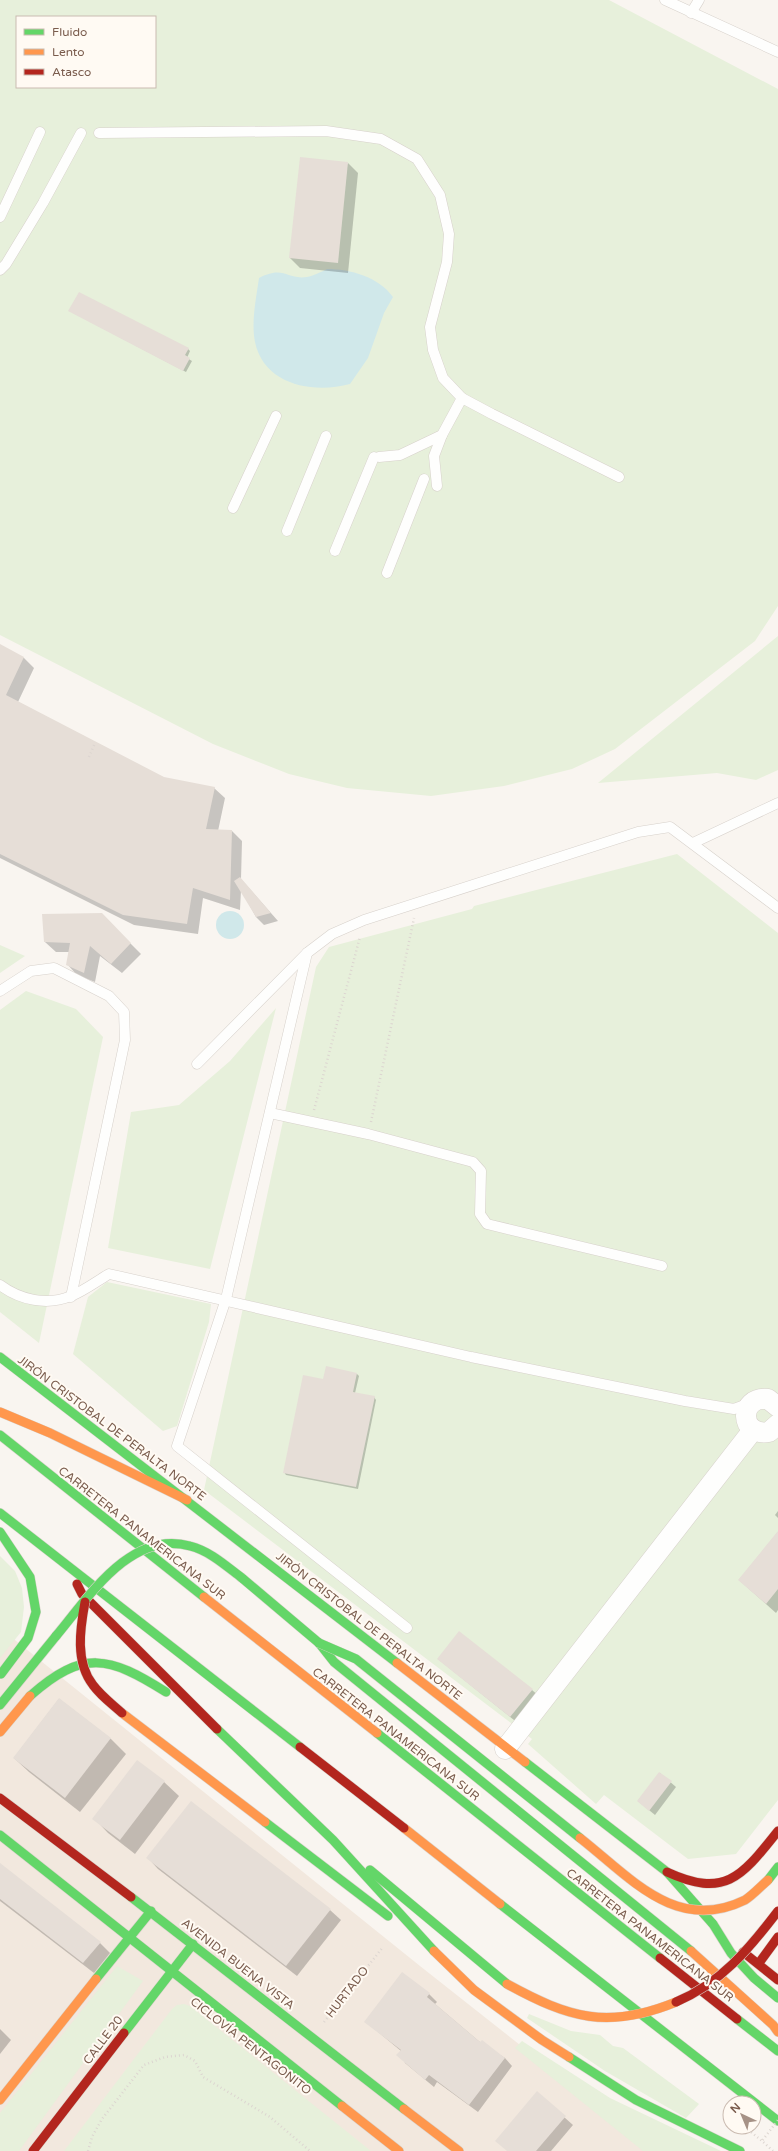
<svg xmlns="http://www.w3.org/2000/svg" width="778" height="2151" viewBox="0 0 778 2151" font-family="'Varela Round',sans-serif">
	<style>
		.residential { fill: #f2e8de }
		.green { fill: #e7f0db; fill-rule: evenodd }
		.water { fill: #d0e8ea }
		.shadow { fill: #0003 }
		.building { fill: #e6ded7 }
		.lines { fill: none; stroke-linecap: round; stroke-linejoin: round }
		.lane-casing { stroke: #d7d1cb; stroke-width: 11 }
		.street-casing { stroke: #d7d1cb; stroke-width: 21 }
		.fast-casing { stroke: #d9d2cb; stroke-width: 10 }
		.slow-casing { stroke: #d9d2cb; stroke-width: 10 }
		.jam-casing { stroke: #d9d2cb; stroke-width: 10 }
		.path { stroke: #dcd5d0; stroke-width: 2.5; stroke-dasharray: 1 3; stroke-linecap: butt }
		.lane { stroke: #fefefd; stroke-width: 10 }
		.street { stroke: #fefefd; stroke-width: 20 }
		.fast { stroke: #63d668; stroke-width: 9 }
		.slow { stroke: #ff974d; stroke-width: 9 }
		.jam { stroke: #b3261e; stroke-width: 9 }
		.fast-bridge-casing { stroke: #dad1cc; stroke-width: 10; stroke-linecap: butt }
		.slow-bridge-casing { stroke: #dad1cc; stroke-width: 10; stroke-linecap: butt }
		.jam-bridge-casing { stroke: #dad1cc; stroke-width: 10; stroke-linecap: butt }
		.path-bridge { stroke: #dcd5d0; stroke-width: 2.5; stroke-dasharray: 1 3; stroke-linecap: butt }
		.fast-bridge { stroke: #63d668; stroke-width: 9 }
		.slow-bridge { stroke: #ff974d; stroke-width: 9 }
		.jam-bridge { stroke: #b3261e; stroke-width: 9 }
		.labels { text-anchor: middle; stroke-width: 4; stroke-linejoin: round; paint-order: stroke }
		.street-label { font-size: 12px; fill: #7a5c4d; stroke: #fffaf3 }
	</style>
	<rect width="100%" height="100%" fill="#f9f5f0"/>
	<path class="residential" d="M0 1628 420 1966 553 2071 672 2151H0Z"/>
	<g class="green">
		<path d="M0 0H609L778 89V606L755 641 615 749 572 769 504 786 431 796 347 788 289 774 213 744 0 635ZM17 17H155V87H17Z"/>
		<path d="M778 636V770L756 780 717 773 598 783Z"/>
		<path d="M677 854 778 933V1800L736 1854 688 1859 604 1795 596 1804 528 1744 532 1739 204 1490 316 967 329 947 472 909 474 906Z"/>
		<path d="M0 945 25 956 0 973Z"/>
		<path d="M26 991 76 1009 103 1037 39 1343 0 1312V1010Z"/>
		<path d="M276 1008 210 1269 108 1248 131 1112 179 1105 230 1061Z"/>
		<path d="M107 1282 211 1304 209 1322 177 1426 163 1431 73 1354 88 1297Z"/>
		<path d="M0 1556 15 1571 22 1588 24 1607 21 1632 0 1658Z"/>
		<path d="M117 1966 143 1981 19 2151H0V2113Z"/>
		<path d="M184 2004 190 2006 371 2151H64L172 2009 177 2005Z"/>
		<path d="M529 2014 571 2031 600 2035 613 2046 623 2048 699 2104 686 2118 605 2071 527 2018Z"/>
		<path d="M522 2041 610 2098 721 2151H643L515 2048Z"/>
	</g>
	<g class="water">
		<path d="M327 269C350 269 379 277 393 297L384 313 368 358 350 384C313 394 264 385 255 342 251 322 256 299 259 278 285 265 286 280 307 277 313 276 321 272 327 269Z"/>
		<circle cx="230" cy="925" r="14"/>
	</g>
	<g class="shadow">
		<path d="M348 163 358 173 348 273 300 268 290 258Z"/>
		<path d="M70 311 188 349 190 351 187 358 192 361 186 372Z"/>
		<path d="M0 646 24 658 34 668 18 702 164 778 214 788 225 798 218 831H232L242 841 241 879 278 921 264 925 256 917 241 890 240 910 203 898 198 934 134 925 0 858Z"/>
		<path d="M101 914 141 954 122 973 100 956 95 982 77 975 67 964 69 952H56L45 942Z"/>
		<path d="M357 1374 359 1376 355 1393 374 1397 376 1400 358 1489 286 1475 284 1472 324 1380Z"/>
		<path d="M778 1511V1518L775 1515Z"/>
		<path d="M778 1532V1610L776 1613 739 1580Z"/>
		<path d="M438 1659 532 1690 540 1697 519 1724Z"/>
		<path d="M59 1699 111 1739 126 1754 80 1812 29 1772 14 1758Z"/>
		<path d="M660 1773 676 1787 655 1815 638 1801Z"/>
		<path d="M164 1782 179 1796 135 1854 108 1833 94 1818Z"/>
		<path d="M148 1858 330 1910 341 1920 297 1976 158 1869Z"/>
		<path d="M0 1865 100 1943 110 1953 94 1973 0 1901Z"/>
		<path d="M429 1994 437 2002 435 2004 481 2043 505 2058 512 2066 478 2112 437 2082 434 2087 405 2063 401 2051 366 2022Z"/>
		<path d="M0 2029 11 2040 0 2054Z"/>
		<path d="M537 2093 573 2125 551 2151H507Z"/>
	</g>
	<g class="building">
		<path d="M300 157 348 162 338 263 289 258Z"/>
		<path d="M79 292 189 348 185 355 190 358 183 371 68 311Z"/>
		<path d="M0 644 24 657 6 695 164 777 215 787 206 829 232 830 230 900 193 888 187 924 123 915 0 854Z"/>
		<path d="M240 877 271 913 256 917 234 881Z"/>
		<path d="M102 913 131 943 111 964 90 946 84 973 66 965 70 943 44 942 42 914Z"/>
		<path d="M326 1366 357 1373 353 1392 375 1396 356 1487 283 1473 303 1375 323 1379Z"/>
		<path d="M778 1531V1589L766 1604 738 1580Z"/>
		<path d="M459 1631 533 1689 510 1717 437 1659Z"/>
		<path d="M59 1698 111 1738 65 1798 13 1758Z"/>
		<path d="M137 1760 165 1781 120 1840 92 1819Z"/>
		<path d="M659 1772 672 1781 649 1811 637 1801Z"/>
		<path d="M191 1801 331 1909 286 1966 146 1858Z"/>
		<path d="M0 1863 101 1942 83 1963 0 1899Z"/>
		<path d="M402 1972 430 1993 427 1997 480 2042 482 2040 505 2058 469 2105 429 2075 425 2080 396 2055 401 2050 364 2022Z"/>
		<path d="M537 2091 566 2116 536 2151H507L495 2141Z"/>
	</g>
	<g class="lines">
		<g class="lane-casing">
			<g id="lane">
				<path d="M665 0 778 52"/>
				<path d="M691 13 699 0"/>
				<path d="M99 133 326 131 381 139 417 159 440 195 449 234 447 262 430 327 433 350 443 378 462 398 492 414 619 477"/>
				<path d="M0 217 40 132"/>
				<path d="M0 270 6 264 43 203 81 133"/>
				<path d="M379 457 400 455 442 435 462 398"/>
				<path d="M437 486 434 456 442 435"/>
				<path d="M233 508 276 416"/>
				<path d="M287 531 326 436"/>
				<path d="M335 551 374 457"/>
				<path d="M387 573 424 479"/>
				<path d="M693 843 778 803"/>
				<path d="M307 953 226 1299 177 1446 407 1628"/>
				<path d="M0 991 31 971 54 968 109 996 124 1012 125 1040 71 1297"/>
				<path d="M197 1064 307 953 332 934 364 920 638 832 670 827 778 908"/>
				<path d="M270 1113 368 1134 473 1162 481 1171 480 1214 487 1224 662 1266"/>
				<path d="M0 1285C20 1300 47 1306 71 1296 84 1291 97 1281 109 1274L471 1357 685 1401 734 1409 750 1403"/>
			</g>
		</g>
		<g class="street-casing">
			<g id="street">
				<path d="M778 1407 768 1399C738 1396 739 1437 769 1432L778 1424"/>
				<path d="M505 1749 753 1430"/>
			</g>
		</g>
		<g class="fast-casing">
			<g id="fast">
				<path d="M0 1357 397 1663"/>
				<path d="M0 1435 204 1597"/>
				<path d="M0 1513 300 1747"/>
				<path d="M0 1532 30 1577 36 1612 28 1638 1 1674"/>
				<path d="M242 1578 319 1643"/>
				<path d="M319 1643 334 1662 691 1951"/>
				<path d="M30 1696C83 1649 109 1656 166 1692"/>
				<path d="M0 1705 56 1636"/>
				<path d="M217 1729 333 1840 434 1951"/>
				<path d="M377 1733 660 1958"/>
				<path d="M525 1762 667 1872 712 1923"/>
				<path d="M265 1822 388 1916"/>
				<path d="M0 1835 342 2106"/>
				<path d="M370 1870 507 1984"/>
				<path d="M768 1880 778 1867"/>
				<path d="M131 1897 404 2109"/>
				<path d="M500 1904 778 2121"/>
				<path d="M713 1924 731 1953 754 1978 778 1998"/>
				<path d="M96 1979 151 1911"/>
				<path d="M737 2019 778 2051"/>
				<path d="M124 2033 193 1944"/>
				<path d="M569 2057 636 2100 740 2151"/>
			</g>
		</g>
		<g class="slow-casing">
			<g id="slow">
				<path d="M0 1412 50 1433 187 1500"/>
				<path d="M204 1597 377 1733"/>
				<path d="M397 1663 525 1762"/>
				<path d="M122 1713 265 1822"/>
				<path d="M0 1732 30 1696"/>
				<path d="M404 1828 500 1904"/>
				<path d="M434 1951 474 1990 542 2040 569 2057"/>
				<path d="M691 1951 773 2025 778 2032"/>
				<path d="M0 2100 96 1979"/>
				<path d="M342 2106 399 2151"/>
				<path d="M404 2109 459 2151"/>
			</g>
		</g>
		<g class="jam-casing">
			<g id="jam">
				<path d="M77 1584 82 1594 217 1729"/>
				<path d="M300 1747 404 1828"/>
				<path d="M0 1798 131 1897"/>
				<path d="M667 1872C726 1899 742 1876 778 1831"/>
				<path d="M743 1952 778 1980"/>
				<path d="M660 1958 737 2019"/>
				<path d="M759 1963 778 1937"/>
				<path d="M33 2151 124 2033"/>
			</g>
		</g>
		<g class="path">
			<path d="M89 757 95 743"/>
			<path d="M314 1110 360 937"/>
			<path d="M371 1122 414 918"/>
			<path d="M324 2022 383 1947"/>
			<path d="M745 2127 762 2141"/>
			<path d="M88 2151 92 2137 102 2119 144 2065 165 2057 184 2055 195 2061 203 2077 270 2117 310 2151"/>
		</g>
		<use href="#lane" class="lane"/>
		<use href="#street" class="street"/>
		<use href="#fast" class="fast"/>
		<use href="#slow" class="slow"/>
		<use href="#jam" class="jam"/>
		<g class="fast-bridge-casing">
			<g id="fast-bridge">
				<path d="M56 1636C88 1598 131 1529 190 1546 210 1551 226 1566 242 1578"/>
				<path d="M319 1643 356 1659 580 1838"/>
			</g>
		</g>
		<g class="slow-bridge-casing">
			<g id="slow-bridge">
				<path d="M580 1838C630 1877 676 1934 745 1900 753 1895 761 1886 768 1880"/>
				<path d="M507 1984C569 2018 608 2030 676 2002"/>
			</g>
		</g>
		<g class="jam-bridge-casing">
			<g id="jam-bridge">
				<path d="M85 1602C80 1629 75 1662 93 1685 101 1696 112 1704 122 1713"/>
				<path d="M676 2002C721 1983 749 1949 778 1911"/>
			</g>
		</g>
		<path class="path-bridge" d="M773 2151 762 2141 778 2120"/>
		<use href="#fast-bridge" class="fast-bridge"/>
		<use href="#slow-bridge" class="slow-bridge"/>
		<use href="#jam-bridge" class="jam-bridge"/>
	</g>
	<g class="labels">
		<g class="street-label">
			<text transform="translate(112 1428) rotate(37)" y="4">JIRÓN CRISTOBAL DE PERALTA NORTE</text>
			<text transform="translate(142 1533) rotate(38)" y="4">CARRETERA PANAMERICANA SUR</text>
			<text transform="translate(369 1626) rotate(38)" y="4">JIRÓN CRISTOBAL DE PERALTA NORTE</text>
			<text transform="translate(396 1734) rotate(38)" y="4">CARRETERA PANAMERICANA SUR</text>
			<text transform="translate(650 1935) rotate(38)" y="4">CARRETERA PANAMERICANA SUR</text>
			<text transform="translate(238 1964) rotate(38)" y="4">AVENIDA BUENA VISTA</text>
			<text transform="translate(347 1992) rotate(-52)" y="4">HURTADO</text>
			<text transform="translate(103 2040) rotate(-53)" y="4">CALLE 20</text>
			<text transform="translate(251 2046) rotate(38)" y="4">CICLOVÍA PENTAGONITO</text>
		</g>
	</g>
	<rect x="16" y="16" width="140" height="72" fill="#fffaf3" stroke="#cabbb1"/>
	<rect x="24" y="29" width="20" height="6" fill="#63d668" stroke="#cabbb1"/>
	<text x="52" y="36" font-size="12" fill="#7a5c4d">Fluido</text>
	<rect x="24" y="49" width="20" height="6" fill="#ff974d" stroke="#cabbb1"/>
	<text x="52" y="56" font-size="12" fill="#7a5c4d">Lento</text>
	<rect x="24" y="69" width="20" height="6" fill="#b3261e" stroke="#cabbb1"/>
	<text x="52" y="76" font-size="12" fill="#7a5c4d">Atasco</text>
	<g transform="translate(742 2115) rotate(316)"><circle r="19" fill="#fffaf3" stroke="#cabbb1"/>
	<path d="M0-3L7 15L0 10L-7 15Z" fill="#a69286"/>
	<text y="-6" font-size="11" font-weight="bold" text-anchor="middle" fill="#7a5c4d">N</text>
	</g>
</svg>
